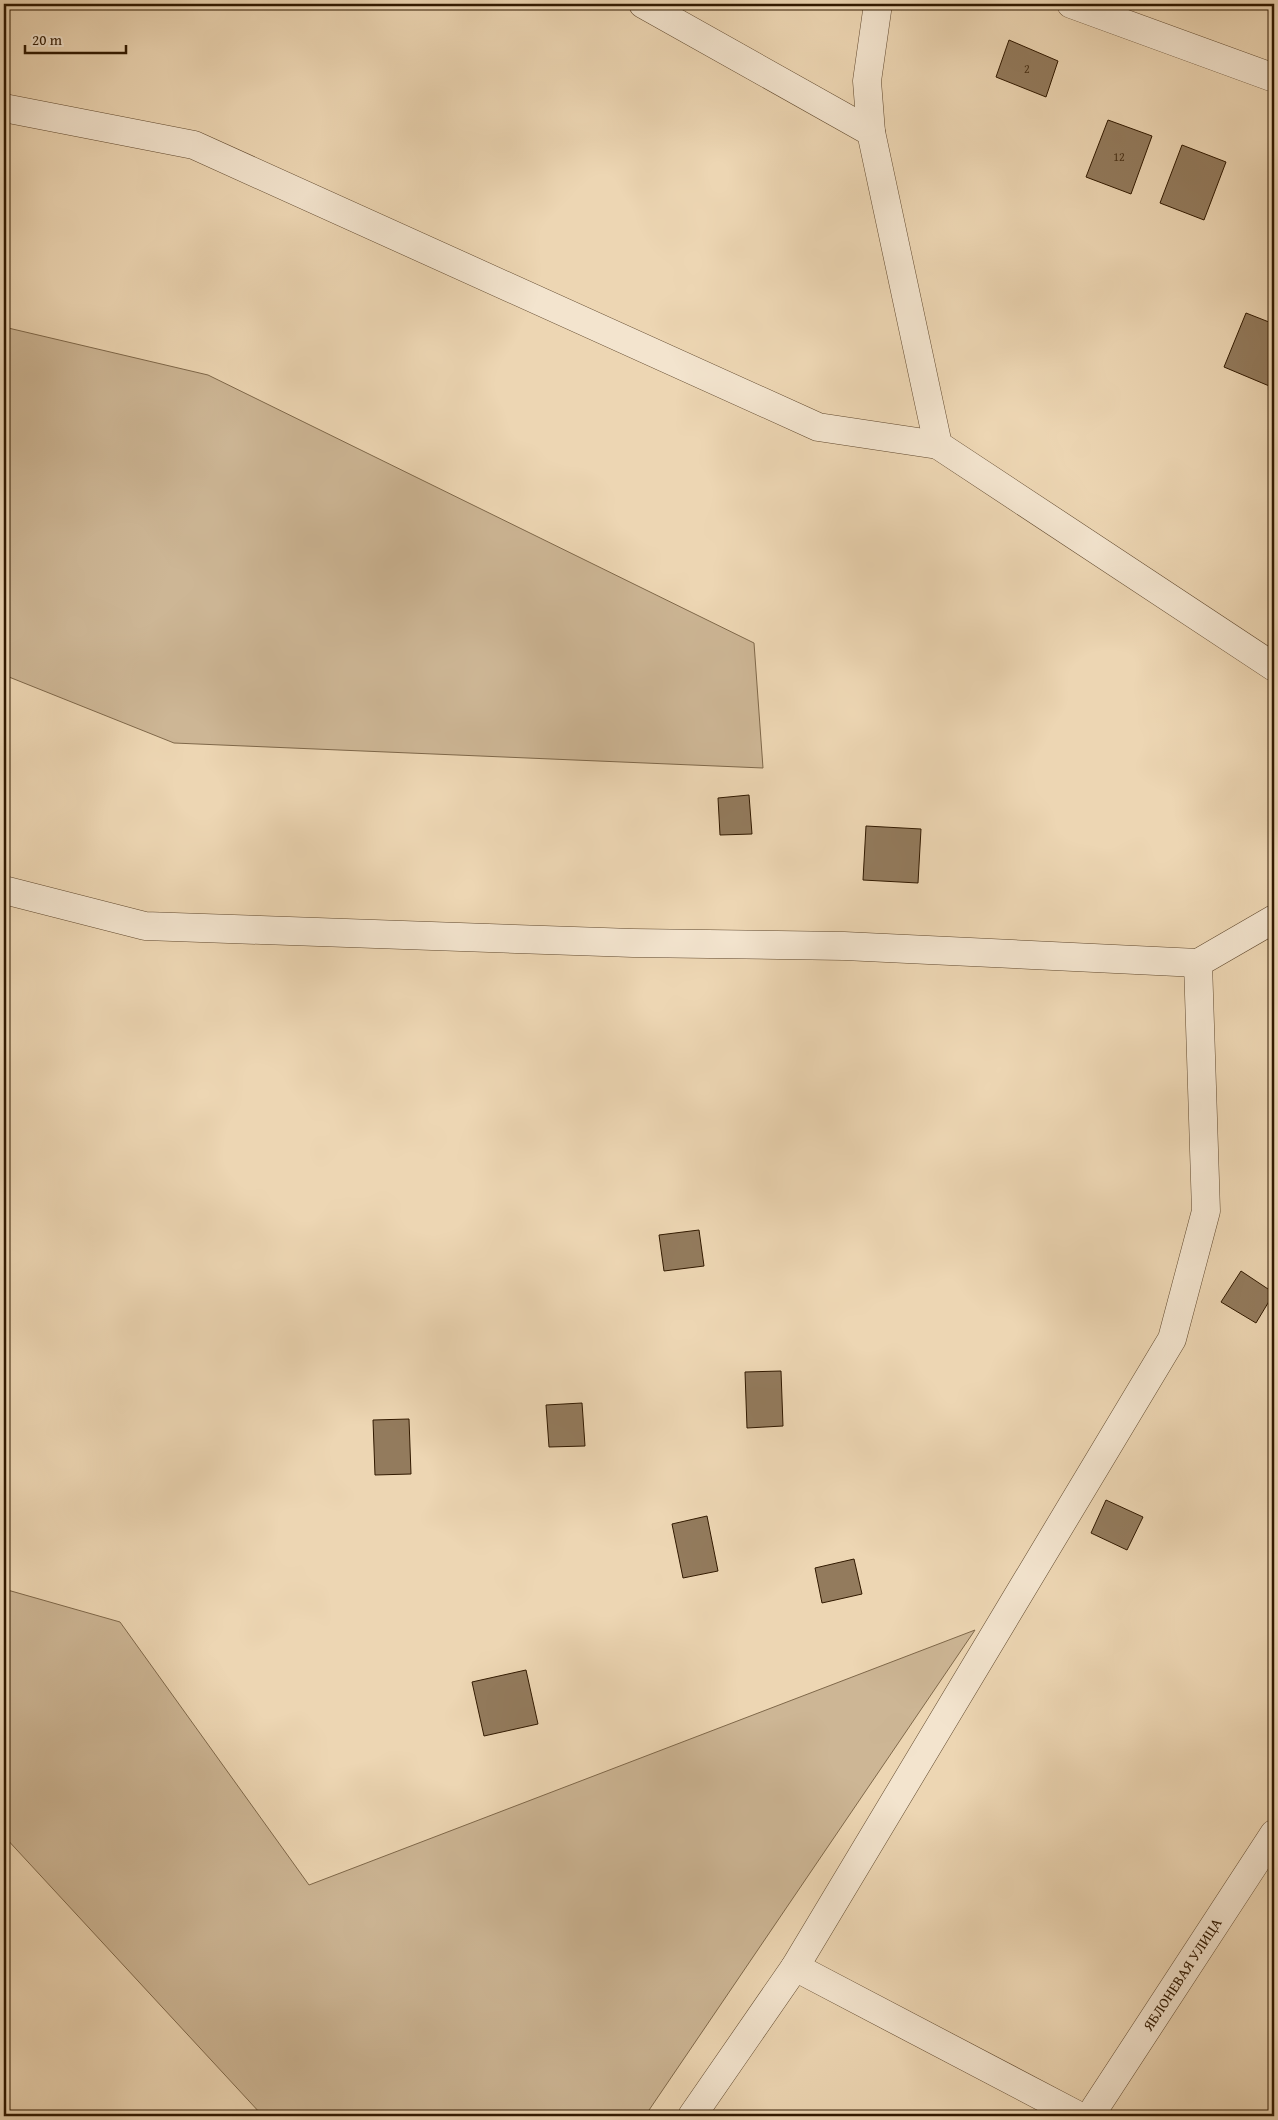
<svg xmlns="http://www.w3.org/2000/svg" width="1278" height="2120" viewBox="0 0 1278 2120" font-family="'Gentium Book Plus',serif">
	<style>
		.green { fill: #cdb695; stroke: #7f684a }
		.building { fill: #937b5d; stroke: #311900 }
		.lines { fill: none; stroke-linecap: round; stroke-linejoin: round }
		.minor-casing { stroke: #60482d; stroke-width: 29 }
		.minor { stroke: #f3e4ce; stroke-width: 28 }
		.labels { text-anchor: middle; stroke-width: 4.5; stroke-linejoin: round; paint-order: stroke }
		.number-label { font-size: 12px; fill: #4a3217 }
		.street-label { font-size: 15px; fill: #311900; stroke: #f3e4ce }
	</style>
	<rect width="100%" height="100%" fill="#edd6b3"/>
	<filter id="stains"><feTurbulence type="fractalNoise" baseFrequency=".004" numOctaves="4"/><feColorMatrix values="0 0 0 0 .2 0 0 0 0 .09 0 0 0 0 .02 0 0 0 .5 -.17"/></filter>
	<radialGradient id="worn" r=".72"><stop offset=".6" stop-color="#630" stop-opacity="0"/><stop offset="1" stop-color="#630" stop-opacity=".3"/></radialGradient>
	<g class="green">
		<path d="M4 327 208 375 754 643 763 768 174 743 4 675Z"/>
		<path d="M4 1589 120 1622 309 1885 975 1630 645 2116H258L261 2114 4 1836Z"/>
	</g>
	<g class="building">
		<path d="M1009 40 1058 61 1046 97 996 77Z"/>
		<path d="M1108 120 1152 136 1131 194 1086 177Z"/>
		<path d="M1182 145 1226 162 1204 220 1160 203Z"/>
		<path d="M1246 313 1274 324V388L1224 367Z"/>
		<path d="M749 795 752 834 720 835 718 798Z"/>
		<path d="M866 826 921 829 918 883 863 880Z"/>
		<path d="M699 1230 704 1266 664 1271 659 1235Z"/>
		<path d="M1241 1271 1274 1293 1256 1323 1221 1302Z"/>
		<path d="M781 1371 783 1426 747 1428 745 1372Z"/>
		<path d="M582 1403 585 1446 549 1447 546 1405Z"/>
		<path d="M409 1419 411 1474 375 1475 373 1420Z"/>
		<path d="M1106 1500 1143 1517 1127 1550 1091 1533Z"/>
		<path d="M707 1516 718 1571 683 1578 672 1524Z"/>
		<path d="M854 1559 862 1594 822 1603 815 1568Z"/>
		<path d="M526 1670 538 1724 484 1736 472 1682Z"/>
	</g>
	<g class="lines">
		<g class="minor-casing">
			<g id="minor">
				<path d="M643 4 871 132 938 445 1274 667"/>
				<path d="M1071 4 1274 78"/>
				<path d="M4 108 194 145 818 427 938 445"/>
				<path d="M871 132 867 81 878 4"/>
				<path d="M4 890 145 926 633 943 844 946 1198 963"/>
				<path d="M795 1967 1079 2116"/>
				<path d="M692 2116 795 1967 1172 1339 1206 1211 1198 963 1274 919"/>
				<path id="s1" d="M1090 2116 1274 1834"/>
			</g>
		</g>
		<use href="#minor" class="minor"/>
	</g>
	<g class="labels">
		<g class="number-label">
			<text x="1027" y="73">2</text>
			<text x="1119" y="161">12</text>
		</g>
		<g class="street-label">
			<text dy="5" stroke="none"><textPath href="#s1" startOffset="169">ЯБЛОНЕВАЯ УЛИЦА</textPath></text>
		</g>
	</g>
	<rect width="1278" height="2120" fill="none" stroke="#edd6b3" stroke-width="20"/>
	<rect x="5" y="5" width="1268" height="2110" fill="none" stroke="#311900" stroke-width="2.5"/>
	<rect x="10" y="10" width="1258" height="2100" fill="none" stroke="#311900"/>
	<path d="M25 45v8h101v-8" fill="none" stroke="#311900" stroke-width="2.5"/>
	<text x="32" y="45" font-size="15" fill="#311900" stroke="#f3e4ce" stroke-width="4" paint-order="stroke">20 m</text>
	<rect width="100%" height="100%" filter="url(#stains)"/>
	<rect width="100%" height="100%" fill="url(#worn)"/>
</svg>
